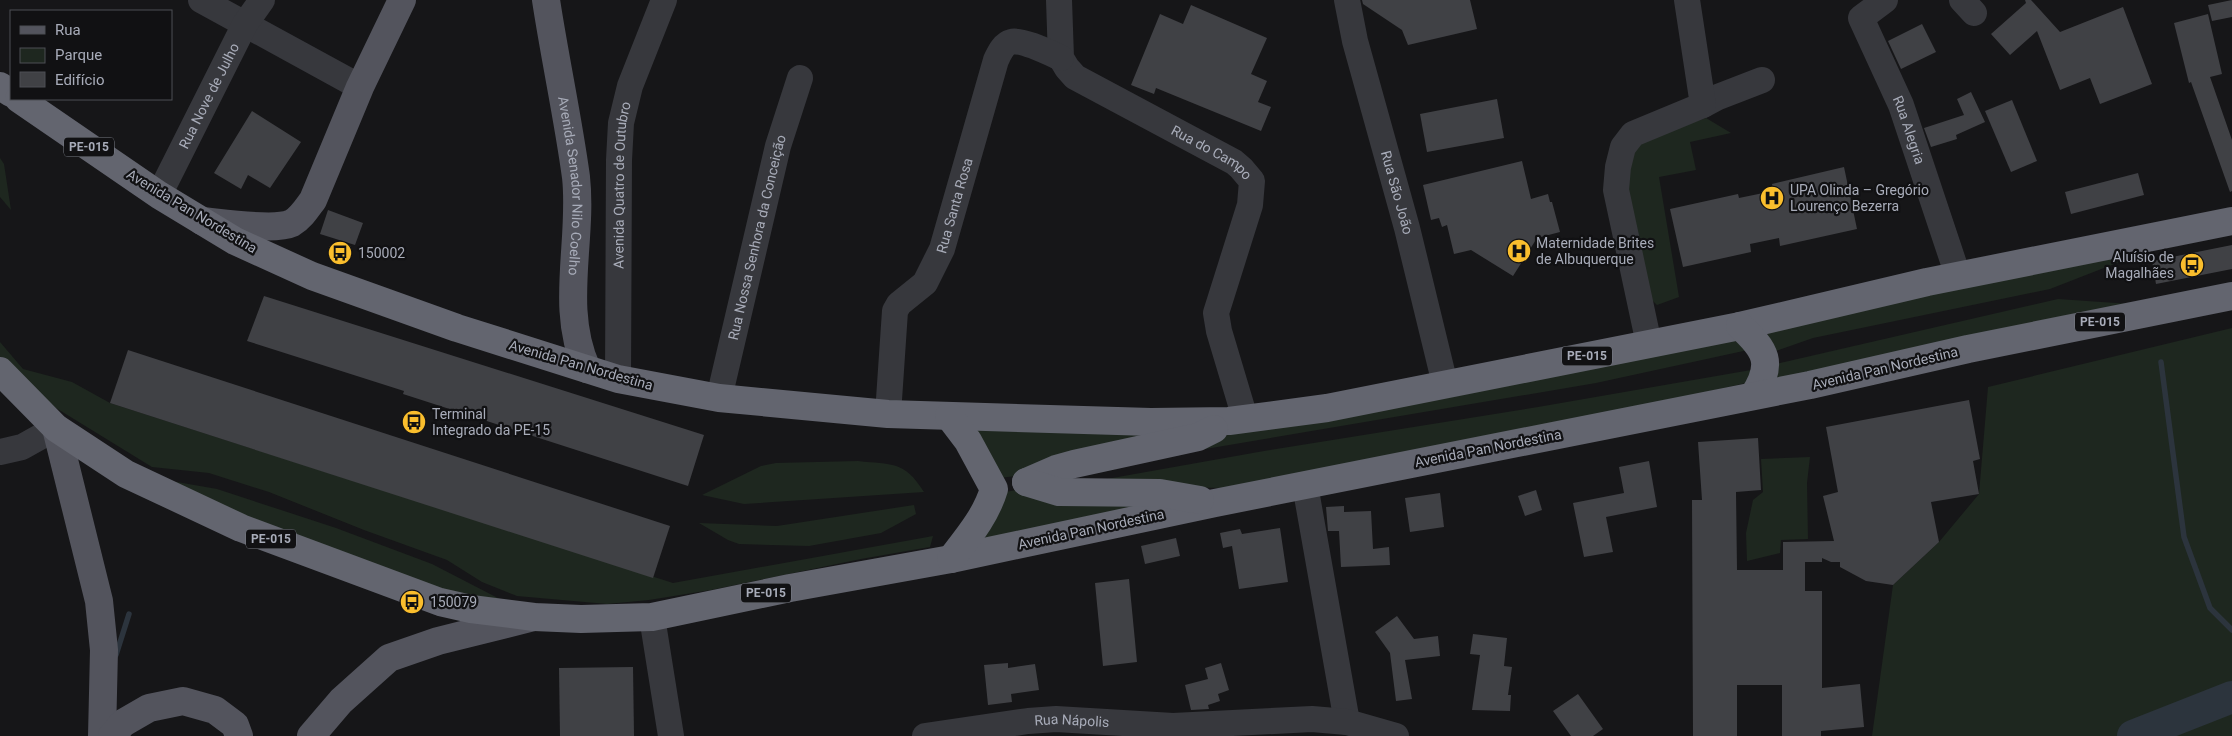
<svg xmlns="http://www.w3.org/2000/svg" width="2232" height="736" viewBox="0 0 2232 736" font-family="Roboto,sans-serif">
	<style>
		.green { fill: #1e271f }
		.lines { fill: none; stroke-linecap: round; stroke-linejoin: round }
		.stream { stroke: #2c343d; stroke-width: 5.5 }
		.river { stroke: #2c343d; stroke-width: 32 }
		.building { fill: #404145 }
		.minor { stroke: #37383d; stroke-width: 26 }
		.major { stroke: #53545d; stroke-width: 28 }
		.highway { stroke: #63656f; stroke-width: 28 }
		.labels { text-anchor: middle; stroke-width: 4.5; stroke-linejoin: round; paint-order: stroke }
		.shield { fill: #111113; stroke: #7b7e87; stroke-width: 1 }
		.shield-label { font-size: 12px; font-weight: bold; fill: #a8acb9 }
		.street-label { font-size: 14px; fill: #a8acb9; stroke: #111113 }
		.poi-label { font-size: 14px; fill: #a8acb9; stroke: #111113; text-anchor: start }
	</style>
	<rect width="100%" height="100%" fill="#161618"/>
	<g class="green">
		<path d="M1706 118 1731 133 1690 142 1696 170 1659 177 1679 297 1657 305 1648 296 1629 211V159L1637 142Z"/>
		<path d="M0 158 4 164 11 210 0 197Z"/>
		<path d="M2145 252 2050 289 1813 338 1773 352 1765 325Z"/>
		<path d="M2058 299 2145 305 1768 386 1772 365Z"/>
		<path d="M2232 328V736H1872L1893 585 1939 542 1979 494 1988 387Z"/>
		<path d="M1732 339 1748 350 1596 383 1164 456 1233 427Z"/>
		<path d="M0 342 23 369 72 382 110 403 673 583 933 536 930 547 861 559 711 590 649 600 607 604 517 596 482 582 447 560 364 530 269 492 209 473 152 467 56 408 0 360Z"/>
		<path d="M1751 370 1746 383 1568 423 1223 488 1073 485 1264 451 1538 407Z"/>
		<path d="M960 417 1179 430 1017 476 998 478Z"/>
		<path d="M1810 457 1807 483 1808 539 1781 540 1780 553 1747 561 1746 533 1753 500 1763 492 1761 459Z"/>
		<path d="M858 461C892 465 904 460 924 492L744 504 702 495 761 466 776 463Z"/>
		<path d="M145 480 177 482 217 489 336 528 432 564 527 613 473 607Z"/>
		<path d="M1027 488 1166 499 965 551 1000 493Z"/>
		<path d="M914 505 916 514 881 533 809 546 739 544 728 540 699 523 777 526Z"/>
	</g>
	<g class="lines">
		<g class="stream">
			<path d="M2161 362 2184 537 2210 608 2232 630"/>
			<path d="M116 655 129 614"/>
		</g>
		<path class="river" d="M2133 736 2232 697"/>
	</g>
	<g class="building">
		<path d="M1362 0H1470L1477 29 1408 45 1402 30 1363 4Z"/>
		<path d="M2025 0H2031L2060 32 2123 7 2152 84 2100 104 2090 78 2060 90 2037 31 2010 55 1991 34 2026 3Z"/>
		<path d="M2232 0V17L2212 21 2208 5Z"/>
		<path d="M1191 5 1267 38 1251 74 1267 81 1258 102 1271 107 1261 131 1156 88 1154 94 1131 85 1160 14 1183 24Z"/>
		<path d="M2208 14 2222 74 2210 77 2232 140V191L2230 192 2191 82 2189 83 2174 23Z"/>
		<path d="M1922 24 1936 52 1901 69 1888 41Z"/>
		<path d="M1971 92 1985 122 1956 135 1957 139 1931 147 1924 128 1964 115 1957 99Z"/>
		<path d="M1497 99 1504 138 1427 152 1420 114Z"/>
		<path d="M2012 100 2037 161 2011 172 1985 111Z"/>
		<path d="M252 111 301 142 270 188 248 175 241 189 214 173Z"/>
		<path d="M1522 161 1531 199 1548 194 1550 202H1552L1560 232 1537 238 1513 276 1471 250 1454 254 1447 225 1442 227 1439 218 1431 220 1423 185Z"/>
		<path d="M1844 167 1857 229 1780 246 1779 238 1750 244 1751 252 1683 267 1670 209 1738 194 1739 198 1773 191 1772 184Z"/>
		<path d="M2138 173 2144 195 2071 214 2065 192Z"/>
		<path d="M328 210 363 223 355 245 320 234Z"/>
		<path d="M2232 245V269L2156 284 2152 261Z"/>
		<path d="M264 296 704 435 688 486 403 394 404 391 247 341Z"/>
		<path d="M128 350 670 526 653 578 110 403Z"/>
		<path d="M1969 400 1980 459 1973 461 1979 494 1931 502 1939 542 1893 585 1866 581 1840 567V562H1831L1822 558V562H1805V591H1822V688L1860 684 1864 727 1821 731V736H1782V685H1737V736H1693L1692 500H1702L1698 442 1758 438 1761 490 1736 492 1737 570H1783V542L1834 541 1823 496 1838 492 1826 427Z"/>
		<path d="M1649 461 1657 507 1606 517 1613 552 1584 557 1573 503 1624 493 1619 467Z"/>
		<path d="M1536 490 1542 510 1525 516 1518 496Z"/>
		<path d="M1440 493 1444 527 1410 532 1405 498Z"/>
		<path d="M1344 506V512L1371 511 1373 549 1389 547 1390 565 1341 567 1339 531H1328L1326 507Z"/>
		<path d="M1280 528 1288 582 1239 589 1232 546 1223 548 1220 533 1240 529 1242 534Z"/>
		<path d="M1176 538 1180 556 1145 564 1141 546Z"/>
		<path d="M1129 579 1137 662 1103 666 1095 583Z"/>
		<path d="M1397 616 1414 639 1438 636 1440 656 1405 660 1412 699 1396 701 1390 653 1375 632Z"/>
		<path d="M1473 634 1507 638 1504 666 1512 667 1508 695H1511L1510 711 1472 710 1480 655 1470 654Z"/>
		<path d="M1008 663V668L1035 664 1039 690 1011 694 1012 702 988 705 984 665Z"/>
		<path d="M1221 663 1229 690 1218 694 1220 701 1208 705 1209 709 1191 710 1185 685 1208 679 1205 668Z"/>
		<path d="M633 667 634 736H560L559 668Z"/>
		<path d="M1578 694 1603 729 1593 736H1571L1553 711Z"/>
	</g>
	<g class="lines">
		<g class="minor">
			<path d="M201 0 360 87"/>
			<path id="s1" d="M1059 0 1061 58 1067 68 1075 77 1234 162 1241 168 1252 181 1250 205 1216 313 1219 331 1245 418"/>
			<path id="s2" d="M1347 0 1355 41 1407 228 1445 384"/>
			<path id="s3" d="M1885 0 1861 18 1901 105 1958 276"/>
			<path d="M1962 0 1974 13"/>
			<path d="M1703 105 1718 97 1762 80"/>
			<path id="s4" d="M159 195 245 24 262 0"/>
			<path d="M1649 344 1616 190 1618 167 1623 147 1633 134 1703 105 1687 0"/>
			<path id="s5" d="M618 379 619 160 621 123 630 86 664 0"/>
			<path id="s6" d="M719 398 778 146 800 78"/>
			<path id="s7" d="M888 414 895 311 899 304 925 283 942 249 996 60C999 54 1003 44 1011 42 1022 39 1050 53 1061 58"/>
			<path d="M0 452 22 447 56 428"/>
			<path d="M1305 485 1347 722"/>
			<path d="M652 617 671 736"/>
			<path id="s8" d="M925 736 1028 721 1056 719 1173 726 1312 719 1347 722 1396 736"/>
		</g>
		<g class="major">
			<path id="s9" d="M546 0C555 59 568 118 576 177 583 241 559 308 587 369"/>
			<path d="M202 221C223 223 275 231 292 223 301 218 307 208 313 200L360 87 402 0"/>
			<path d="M56 428 99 601 104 650 102 736"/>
			<path d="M112 736 123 723 149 708 183 701 215 710 235 725 239 736"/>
			<path d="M311 736 341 701 389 658 438 641 534 617"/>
		</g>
		<g class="highway">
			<path d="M0 86 11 93"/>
			<path d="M19 99 159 195 235 241 312 276 457 328 618 379 719 398 888 414 1151 422 1229 421 1327 408 1740 326 1927 282 2232 221"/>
			<path d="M1740 326C1766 350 1774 363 1754 395"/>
			<path d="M0 371 56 428 126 474 241 528 440 602 471 609 534 617 581 619 652 617 790 588 951 559 1215 503 1810 385 1968 349 2232 296"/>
			<path d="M949 416 968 441 994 489C986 516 968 537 951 559"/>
			<path d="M1026 482 1056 469 1074 464 1198 437 1214 429"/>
			<path d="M1026 482 1059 492 1160 493 1200 500"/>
		</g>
	</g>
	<defs>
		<g id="hospital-disc" transform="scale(1.25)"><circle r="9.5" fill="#fabe2d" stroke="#111113"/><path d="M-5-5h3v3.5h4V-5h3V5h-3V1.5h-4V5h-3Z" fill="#111"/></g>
		<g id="bus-disc" transform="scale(1.25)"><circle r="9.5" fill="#fabe2d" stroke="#111113"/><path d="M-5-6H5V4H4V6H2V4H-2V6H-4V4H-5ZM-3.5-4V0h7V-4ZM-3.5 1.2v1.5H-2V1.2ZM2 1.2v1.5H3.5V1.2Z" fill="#111"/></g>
	</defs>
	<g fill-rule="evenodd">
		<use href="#hospital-disc" x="1772" y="198"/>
		<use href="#hospital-disc" x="1519" y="251"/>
		<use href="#bus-disc" x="340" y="253"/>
		<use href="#bus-disc" x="2192" y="265"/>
		<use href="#bus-disc" x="414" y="422"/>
		<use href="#bus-disc" x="412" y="602"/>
	</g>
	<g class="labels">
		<g class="shield">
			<rect x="64" y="137.5" width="50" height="19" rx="4"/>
			<rect x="2075" y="312.5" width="50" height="19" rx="4"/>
			<rect x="1562" y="346.5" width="50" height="19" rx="4"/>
			<rect x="246" y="529.5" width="50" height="19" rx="4"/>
			<rect x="741" y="583.5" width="50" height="19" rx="4"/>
		</g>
		<g class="shield-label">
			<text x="89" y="151">PE-015</text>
			<text x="2100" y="326">PE-015</text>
			<text x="1587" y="360">PE-015</text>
			<text x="271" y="543">PE-015</text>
			<text x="766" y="597">PE-015</text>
		</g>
		<g class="street-label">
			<text dy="5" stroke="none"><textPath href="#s4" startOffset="111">Rua Nove de Julho</textPath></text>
			<text dy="5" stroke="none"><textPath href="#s3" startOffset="152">Rua Alegria</textPath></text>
			<text dy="5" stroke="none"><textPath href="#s1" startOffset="238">Rua do Campo</textPath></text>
			<text dy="5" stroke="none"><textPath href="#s9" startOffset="188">Avenida Senador Nilo Coelho</textPath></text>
			<text dy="5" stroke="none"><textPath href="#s5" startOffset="194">Avenida Quatro de Outubro</textPath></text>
			<text dy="5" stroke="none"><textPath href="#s2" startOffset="199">Rua São João</textPath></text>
			<text dy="5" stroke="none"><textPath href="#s7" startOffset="228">Rua Santa Rosa</textPath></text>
			<text transform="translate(192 211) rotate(31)" y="5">Avenida Pan Nordestina</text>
			<text dy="5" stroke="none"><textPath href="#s6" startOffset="165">Rua Nossa Senhora da Conceição</textPath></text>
			<text transform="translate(581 365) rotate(16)" y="5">Avenida Pan Nordestina</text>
			<text transform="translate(1885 368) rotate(-13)" y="5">Avenida Pan Nordestina</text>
			<text transform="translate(1488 448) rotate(-11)" y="5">Avenida Pan Nordestina</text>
			<text transform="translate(1091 529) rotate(-12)" y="5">Avenida Pan Nordestina</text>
			<text dy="5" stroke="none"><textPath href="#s8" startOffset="148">Rua Nápolis</textPath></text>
		</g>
		<g class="poi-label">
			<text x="1790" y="195">UPA Olinda – Gregório<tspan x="1790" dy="16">Lourenço Bezerra</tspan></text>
			<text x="1536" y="248">Maternidade Brites<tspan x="1536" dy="16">de Albuquerque</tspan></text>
			<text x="358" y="258">150002</text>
			<text x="2174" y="262" text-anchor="end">Aluísio de<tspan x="2174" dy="16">Magalhães</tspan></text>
			<text x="432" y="419">Terminal<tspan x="432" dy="16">Integrado da PE-15</tspan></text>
			<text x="430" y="607">150079</text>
		</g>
	</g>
	<rect x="10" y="10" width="162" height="90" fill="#111113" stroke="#4d4f55"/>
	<rect x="20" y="26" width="25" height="8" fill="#53545d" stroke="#4d4f55"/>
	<text x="55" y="35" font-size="15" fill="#a8acb9">Rua</text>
	<rect x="20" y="48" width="25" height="15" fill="#1e271f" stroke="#4d4f55"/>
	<text x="55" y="60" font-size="15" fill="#a8acb9">Parque</text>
	<rect x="20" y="72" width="25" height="15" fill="#404145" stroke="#4d4f55"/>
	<text x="55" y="85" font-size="15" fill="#a8acb9">Edifício</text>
</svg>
